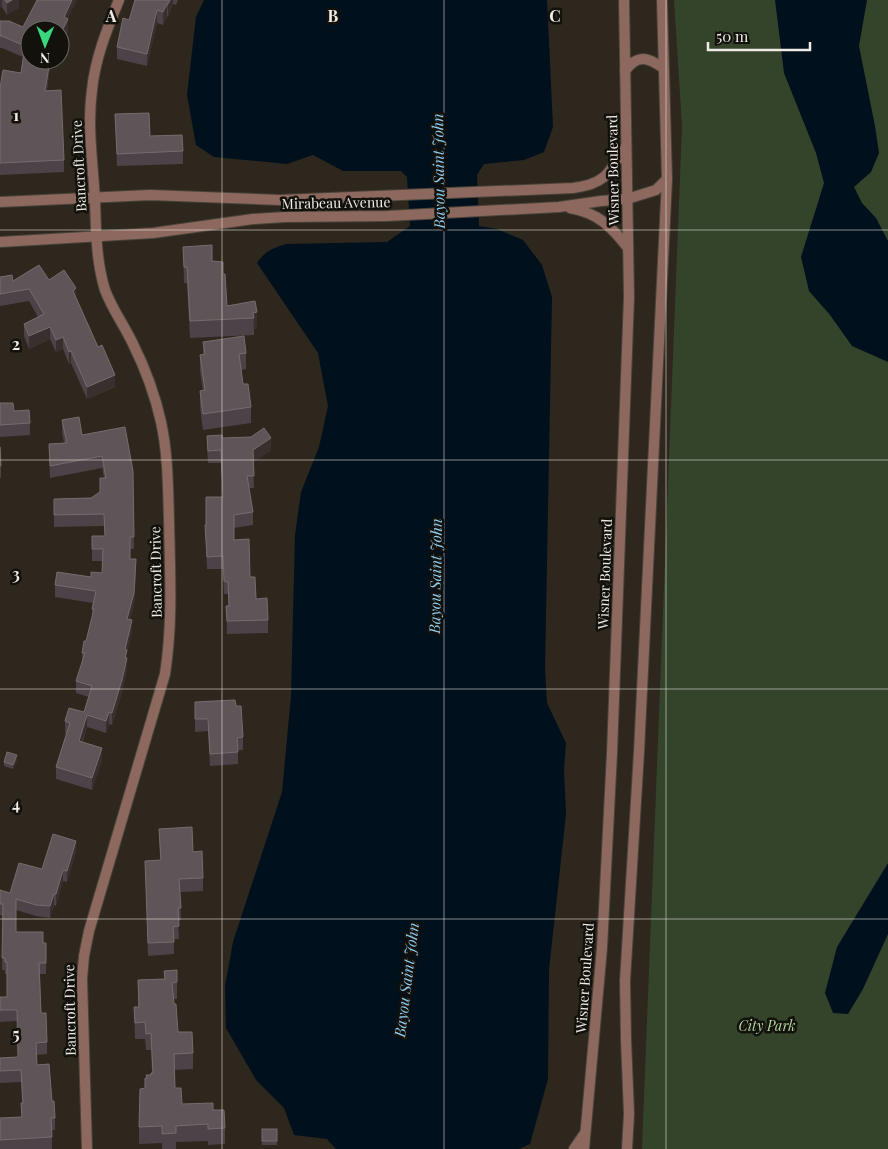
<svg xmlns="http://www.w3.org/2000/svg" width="888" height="1149" viewBox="0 0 888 1149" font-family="'Playfair Display',serif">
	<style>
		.green { fill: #34442b }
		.water { fill: #00101d }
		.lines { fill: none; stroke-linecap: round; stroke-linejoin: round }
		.minor-casing { stroke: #494339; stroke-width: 12 }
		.tertiary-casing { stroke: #494339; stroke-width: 12 }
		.minor { stroke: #8d685f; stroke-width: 10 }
		.tertiary { stroke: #8d685f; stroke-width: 10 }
		.wall { fill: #4d4247 }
		.shaded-wall { fill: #392f2f }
		.building { fill: #5f5458; stroke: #766c6e }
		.grid { fill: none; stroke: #f0ece5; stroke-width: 1; stroke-opacity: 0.55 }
		.labels { text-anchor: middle; stroke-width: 5; stroke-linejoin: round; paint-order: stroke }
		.street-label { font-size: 14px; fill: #f0ece5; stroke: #13110c }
		.park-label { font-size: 14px; font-style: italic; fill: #b4d6a0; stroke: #13110c }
		.water-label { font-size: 15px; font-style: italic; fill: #8fccf1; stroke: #13110c }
		.grid-label { font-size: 16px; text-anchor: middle; font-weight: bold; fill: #f0ece5; stroke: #13110c; stroke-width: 5; stroke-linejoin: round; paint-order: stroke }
	</style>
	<rect width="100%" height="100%" fill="#2e271d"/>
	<path class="green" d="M674 0H888V1149H642L682 126Z"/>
	<g class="water">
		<path d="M204 0H547L553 127 544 152 524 160 484 164 477 175 479 226 497 229 523 240 542 265 552 297 545 669 547 703 566 743 564 770 566 814 549 970 548 1079 530 1144 519 1149H336L327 1139 294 1135 284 1108 256 1080 226 1028 225 986 233 942 282 792 291 696 295 535 301 492 319 447 328 406 318 353 257 263C265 251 273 248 286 244L387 242 410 226 407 177 401 171H343L313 155 287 164 214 157 196 145 187 95 196 17Z"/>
		<path d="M775 0H867L859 46 875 126 879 153 871 172 854 187 862 203 876 218 888 241V362L852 346 830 315 809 291 801 257 824 183 816 153 784 73Z"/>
		<path d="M888 863V934L863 989 848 1014 833 1013 825 993 837 947Z"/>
	</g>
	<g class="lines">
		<g class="minor-casing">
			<path id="minor" d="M87 1149 82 979 84 956 89 931 165 674C173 622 170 572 169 520 168 487 168 454 161 422 155 395 145 368 133 344 124 325 112 309 105 290 96 261 96 230 95 200 93 164 87 127 92 90 95 59 107 29 119 0"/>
		</g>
		<g class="tertiary-casing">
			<g id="tertiary">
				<path d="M625 71C637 54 648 57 663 68"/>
				<path d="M0 202 150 195 280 200 573 188C606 184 609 173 626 146"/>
				<path d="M570 208C598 213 611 226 628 248"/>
				<path d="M0 242 153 233 253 219 285 217 387 216 559 207 601 201 627 199 656 190 667 179"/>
				<path d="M574 1149 585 1133"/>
				<path d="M584 1149 602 948 612 753 629 297 624 0"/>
				<path d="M627 1149 629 1114 626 1040 625 981 639 752 667 179 662 0"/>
			</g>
		</g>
		<use href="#minor" class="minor"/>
		<use href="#tertiary" class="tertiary"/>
	</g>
	<g class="wall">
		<path d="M0 0H19V8L7 15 2 7Z"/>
		<path d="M135 0H178L176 5 173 4 168 17 167 16 163 25 157 23 147 66 117 59V47L129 20Z"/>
		<path d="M68 19V31L60 47V30L30 60H54L50 66 47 91 64 160V172L0 175V88L21 73 23 57 2 48H0V21L23 27Z"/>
		<path d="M115 114 150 136 183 151V164L117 166Z"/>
		<path d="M183 247 212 261 223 274 227 306 255 301 257 328 254 329V335L190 338 187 283H184Z"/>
		<path d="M0 277 13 281 49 280 76 298 115 387 87 399 71 363 69 364 63 349 56 352 50 339 29 349 24 336V324L38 317 29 301 0 306Z"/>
		<path d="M203 342 246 353V369L241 370 243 384 251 407V423L203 430 200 407V391H203L200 371V355L203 354Z"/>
		<path d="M0 403 30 423V435L0 437Z"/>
		<path d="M62 420 82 435 133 471 134 549H130V559L136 571 134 605 130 620 132 632 127 652V670L122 692 112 725 109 724 106 733 87 727 83 742 102 760 92 790 56 779V767L66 734 65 733V721L84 712 89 697 76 693V681L82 663V653L86 641 92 617V609L93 603 55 597V585L91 577 102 573 103 561H92V536H105L104 526 54 527V499L91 498 100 492 104 478 102 468 50 478 49 444 64 443 62 432Z"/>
		<path d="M207 436 223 438 271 450 253 462 254 488H249L253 512V525L234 528V540L250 577 256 599 268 620V633L227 634 226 606H229L228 594H224L223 569H207L205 525H206L223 497 221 463H208L207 448Z"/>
		<path d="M0 447 1 466V478H0Z"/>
		<path d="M195 702 236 706 243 737V750H238V764L210 766 208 731 195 732Z"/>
		<path d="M17 760 13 769 4 766V762Z"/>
		<path d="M159 829 193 852 203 878V891L180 892 181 920 178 921 179 939H174V954L148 956 145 861 160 860Z"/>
		<path d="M76 852 67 882 63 881 56 906 54 905 50 918 36 916 16 910V932L43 943H46V974H40L41 1013 47 1042V1054L36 1055 37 1065 52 1101 55 1118V1130H52V1149H0V1118L21 1117V1103H22L21 1082 0 1083V1058L18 1057 17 1021 0 1022V997H7V974H5V970H2L3 916 0 915V890L10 893 42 869Z"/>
		<path d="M164 971 177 982V999H173L178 1032 193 1053V1069L174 1070 175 1088 182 1104 213 1110 225 1128V1144L208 1145V1141L176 1142V1149H162V1143L139 1144V1127L145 1088V1078H146L152 1073 151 1050H146L145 1039H135L134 1007H138V980L164 979Z"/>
		<rect x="262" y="1129" width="15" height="16"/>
	</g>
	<g class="shaded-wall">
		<path d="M0 0H2V7L0 8Z"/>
		<path d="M12 0H19V8L7 15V3Z"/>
		<path d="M72 0H77L68 19V31L60 47V35L64 17Z"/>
		<path d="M170 0H173V4L168 17V4Z"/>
		<path d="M167 4V16L163 25V12Z"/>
		<path d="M157 10V23L147 66V54Z"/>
		<path d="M50 60H54L50 66 45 103V91Z"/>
		<path d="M76 288V301L73 291Z"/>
		<path d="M257 312V328L254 329 253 313Z"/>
		<path d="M50 327V339L29 349V336Z"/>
		<path d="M63 337V349L56 352V340Z"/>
		<path d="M71 351V363L69 364V352Z"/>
		<path d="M115 375V387L87 399V387Z"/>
		<path d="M271 438V450L253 463V450Z"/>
		<path d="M136 559 134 605 127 631V619Z"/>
		<path d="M132 620V632L127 652V670L122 692 112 725V713L125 649Z"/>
		<path d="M109 712V724L106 733V721Z"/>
		<path d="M87 715V727L79 753V741Z"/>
		<path d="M102 748V760L92 790V778Z"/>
		<path d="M17 755V760L13 769V765Z"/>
		<path d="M76 841V852L67 882V871Z"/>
		<path d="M63 870V881L56 906V894Z"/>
		<path d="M54 894V905L50 918V906Z"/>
	</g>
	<g class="building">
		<path d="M5 0H12L7 3Z"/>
		<path d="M37 0H72L64 17 68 19 60 35V30H30V60H50L45 91 61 90 64 160 0 163V88L3 70 21 73 25 46 2 36H0V21H9L23 27Z"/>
		<path d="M135 0H170L168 4H167L163 12 157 10 147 54 117 47 123 18 129 20Z"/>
		<path d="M149 113 150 136 182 135 183 151 117 154 115 114Z"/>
		<path d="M212 245V261L223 262V274H225L227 306 255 301 257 312 253 313 254 318 190 321 187 267H184L183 247Z"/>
		<path d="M39 265 49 280 64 270 76 288 73 291 98 347 102 345 115 375 87 387 71 351 69 352 63 337 56 340 50 327 29 336 24 324 44 314 29 289 0 294V277L12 275 13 281Z"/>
		<path d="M244 336 246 353 239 354 243 384H248L251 407 203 414 200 391 205 390 200 355 205 354 203 342Z"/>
		<path d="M0 403H13L14 411 29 410 30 423 0 425Z"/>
		<path d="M79 417 82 435 125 427 133 471 134 537H130V559H136L134 593 127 619 132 620 125 649 127 650 125 658H127L122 680 112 713 109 712 106 721 87 715 79 741 102 748 92 778 56 767 70 723 65 721 69 708 84 712 92 686 76 681 85 653H82L84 641H86L94 609H92L96 591 55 585 57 572 91 577V572L102 573 103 549H92V536H105L104 514 54 515V499L91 498 100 492V478H106L102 456 50 466 49 444 67 443 62 420Z"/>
		<path d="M264 428 271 438 253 450 254 476H247L253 512 234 515V540L249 539 250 577H255L256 599 267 598 268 620 227 621 226 606H229L228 582 224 581 223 556 207 557 205 525H206V497H223L221 450 208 451 207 436 222 435 223 438 251 437Z"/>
		<path d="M0 447 1 466H0Z"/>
		<path d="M235 700 236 706H241L243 737 237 738 238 752 210 754 208 719H195V702Z"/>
		<path d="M7 752 17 755 13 765 4 762Z"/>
		<path d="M192 827 193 852 202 851 203 878 179 879 181 908H178L179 926 173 927 174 942 148 943 145 861 161 860 159 829Z"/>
		<path d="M53 834 76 841 67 871 63 870 56 894H54L50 906 36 905 16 899V932H43V943H46V963H39L41 1013H46L47 1042 36 1043 37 1065 49 1064 52 1101H54L55 1118H51L52 1137 0 1140V1118L22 1117 21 1103H23L21 1070 0 1071V1058L18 1057 17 1010H0V997H7V962H5V958H2L3 904H0V890L10 893 19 863 42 869Z"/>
		<path d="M177 970V982L172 983 174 1004H176L178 1032H192L193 1053 174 1054 175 1088H181L182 1104 213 1103V1110H224L225 1128 208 1129V1124L176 1126V1133L162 1134V1126L139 1127 140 1089 145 1088V1078H147L146 1075H151V1073H153L151 1033 146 1034 145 1022 135 1023 134 1007H139L138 980 165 979 164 971Z"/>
		<rect x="262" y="1129" width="15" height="12"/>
	</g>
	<path class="grid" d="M222 0V1149M444 0V1149M666 0V1149M0 230H888M0 460H888M0 689H888M0 919H888"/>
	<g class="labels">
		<g class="street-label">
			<text transform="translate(79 166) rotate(-93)" y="5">Bancroft Drive</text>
			<text transform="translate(613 170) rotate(-91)" y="5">Wisner Boulevard</text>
			<text transform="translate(336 203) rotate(-1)" y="5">Mirabeau Avenue</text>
			<text transform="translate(156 572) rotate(-91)" y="5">Bancroft Drive</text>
			<text transform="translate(605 574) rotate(-88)" y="5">Wisner Boulevard</text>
			<text transform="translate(585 978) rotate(-86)" y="5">Wisner Boulevard</text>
			<text transform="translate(70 1010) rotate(-91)" y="5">Bancroft Drive</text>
		</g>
		<g class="park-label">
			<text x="767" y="1031">City Park</text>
		</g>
		<g class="water-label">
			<text transform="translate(439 171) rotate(-91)" y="5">Bayou Saint John</text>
			<text transform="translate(436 576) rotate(-89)" y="5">Bayou Saint John</text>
			<text transform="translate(407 980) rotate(-83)" y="5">Bayou Saint John</text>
		</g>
	</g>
	<g class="grid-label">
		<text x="111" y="22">A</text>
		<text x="333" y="22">B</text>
		<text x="555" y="22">C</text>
		<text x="16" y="121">1</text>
		<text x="16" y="350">2</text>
		<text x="16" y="580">3</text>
		<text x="16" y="810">4</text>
		<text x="16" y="1040">5</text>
	</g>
	<g transform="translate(45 45) rotate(181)"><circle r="24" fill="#13110c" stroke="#6b6963"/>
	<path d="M0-4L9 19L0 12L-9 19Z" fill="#3ad77f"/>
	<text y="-8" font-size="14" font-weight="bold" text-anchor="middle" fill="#f0ece5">N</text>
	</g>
	<path d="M708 42v8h102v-8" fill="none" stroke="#f0ece5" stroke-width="2.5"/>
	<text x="716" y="42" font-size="15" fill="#f0ece5" stroke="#13110c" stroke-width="4" paint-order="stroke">50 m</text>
</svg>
